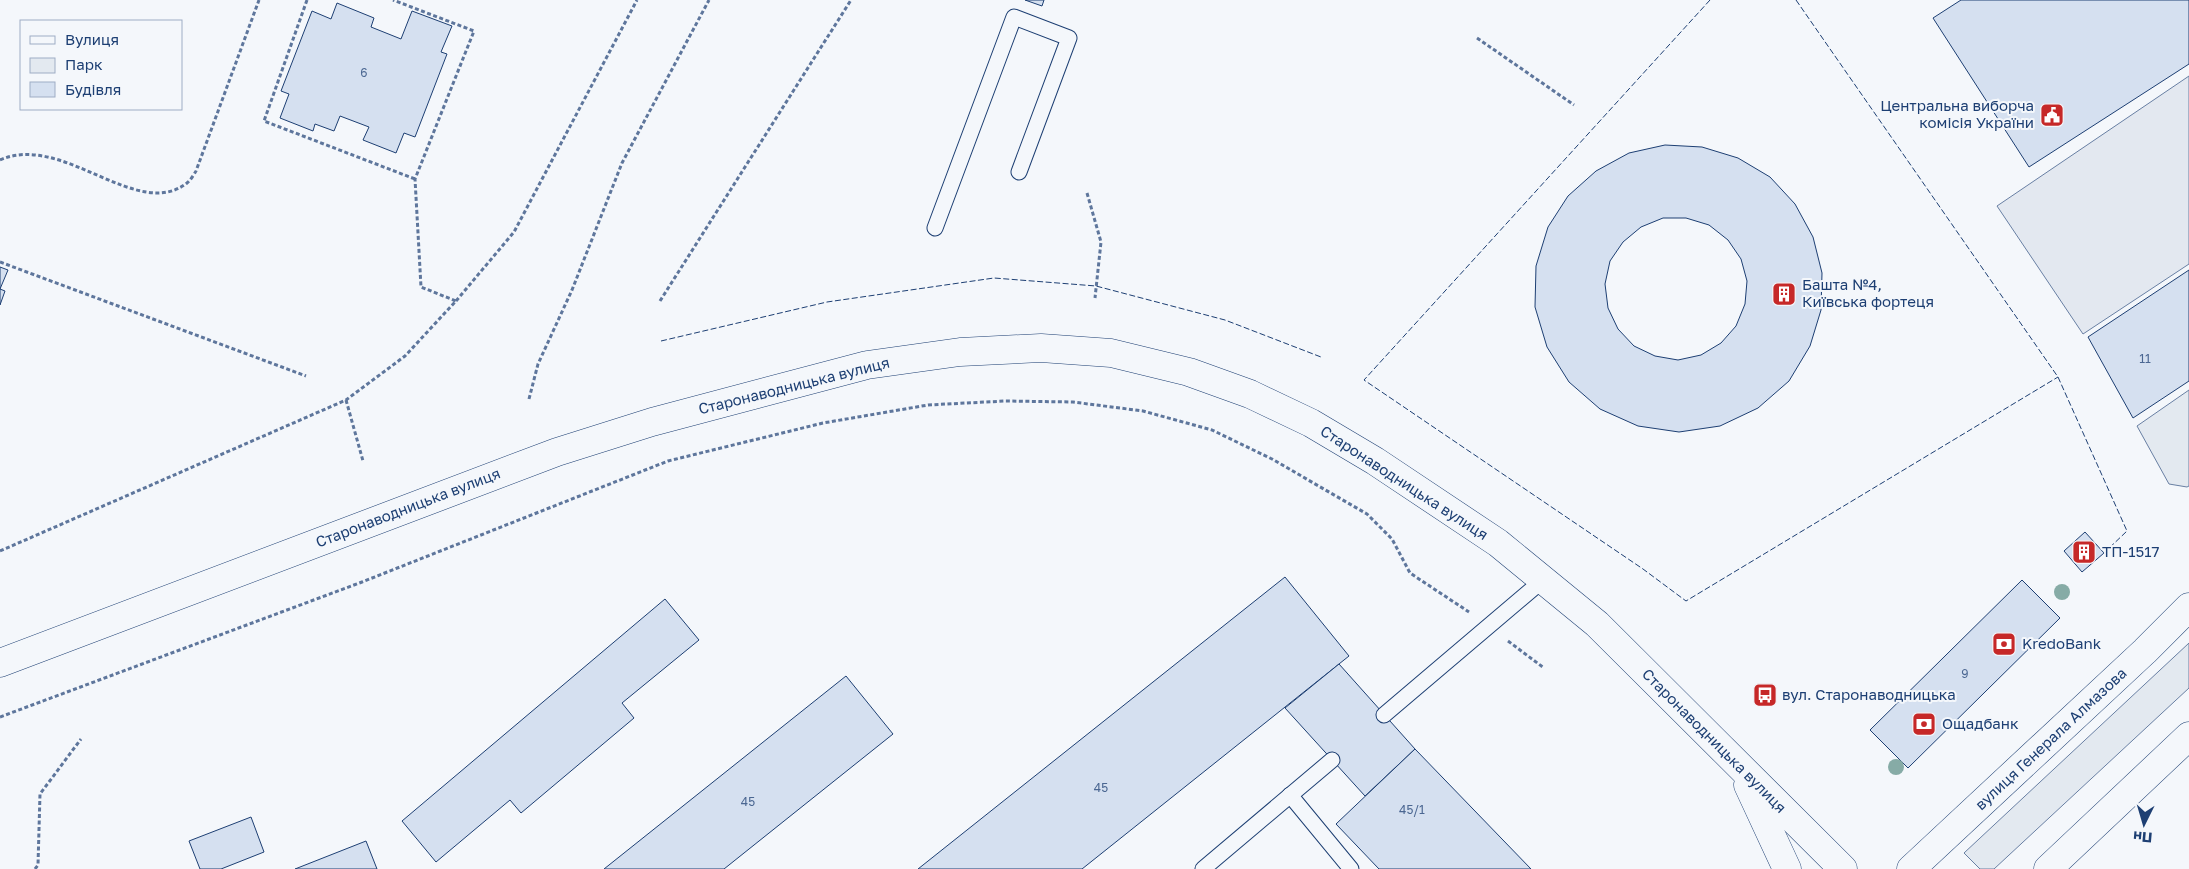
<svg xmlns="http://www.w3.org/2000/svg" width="2189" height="869" viewBox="0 0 2189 869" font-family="'Golos Text',sans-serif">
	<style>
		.green { fill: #e3e9f0; stroke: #687fa3 }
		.parking { fill: #e3e8f0; stroke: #687fa3 }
		.building { fill: #d5e0f0; stroke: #1d3f73; fill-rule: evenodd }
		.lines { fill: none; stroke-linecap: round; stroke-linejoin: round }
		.lane-casing { stroke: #1d3f73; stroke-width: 17 }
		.secondary-casing { stroke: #1d3f73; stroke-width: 29 }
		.path { stroke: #5e769c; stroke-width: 3; stroke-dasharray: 4 2.5; stroke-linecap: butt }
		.lane { stroke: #f4f7fb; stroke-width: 15 }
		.secondary { stroke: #f4f7fb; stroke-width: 28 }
		.fence { stroke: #1d3f73; stroke-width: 1; stroke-dasharray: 6 2.5; stroke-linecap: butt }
		.tree { fill: #86aba6 }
		.labels { text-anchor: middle; stroke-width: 4; stroke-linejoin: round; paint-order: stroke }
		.number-label { font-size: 12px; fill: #4b6792 }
		.poi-label { font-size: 15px; fill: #1d3f73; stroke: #f4f7fb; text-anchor: start }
		.street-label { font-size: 15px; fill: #1d3f73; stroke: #f4f7fb }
	</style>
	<rect width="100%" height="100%" fill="#f4f7fb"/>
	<g class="green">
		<path d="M2189 390V486L2187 487 2169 484 2137 426Z"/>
		<path d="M2189 643V688L1994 869H1980L1964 853Z"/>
	</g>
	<path class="parking" d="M2189 76V264L2083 334 1997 206Z"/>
	<g class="building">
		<path d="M1025 0H1044L1042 6Z"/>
		<path d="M1961 0H2189V64L2029 167 1933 18Z"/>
		<path d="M337 3 374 18 371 27 401 39 412 11 452 26 441 52 447 54 415 137 404 133 396 153 363 140 369 127 340 116 334 131 315 124 313 131 280 118 289 94 281 91 312 11 331 19Z"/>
		<path d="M1665 145 1702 147 1738 158 1770 177 1795 204 1813 237 1822 273 1821 310 1810 346 1789 381 1758 408 1720 426 1679 432 1638 426 1600 409 1569 382 1547 347 1535 307 1536 266 1548 227 1568 196 1596 171 1629 153ZM1663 218H1686L1709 225 1728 240 1741 259 1747 281 1745 304 1736 326 1721 343 1701 355 1678 360 1655 356 1634 346 1618 329 1608 308 1605 284 1610 261 1623 242 1641 227Z"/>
		<path d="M0 267 8 270 0 289 5 291 0 305Z"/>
		<path d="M2189 270V381L2133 418 2088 337Z"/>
		<path d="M2085 532 2104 553 2082 572 2064 551Z"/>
		<path d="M1285 577 1349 656 1082 869H918Z"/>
		<path d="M2022 580 2060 618 1908 768 1870 730Z"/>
		<path d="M665 599 699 640 622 703 634 718 521 813 510 800 436 862 402 821Z"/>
		<path d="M1339 664 1415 749 1365 796 1285 708Z"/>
		<path d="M846 676 893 734 724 869H604Z"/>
		<path d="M1415 749 1531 869H1379L1336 824Z"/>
		<path d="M251 817 264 852 221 869H200L189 841Z"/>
		<path d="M366 841 377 869H295Z"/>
	</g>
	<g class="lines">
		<g class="lane-casing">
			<g id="lane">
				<path d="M935 228 1014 17 1069 38 1019 172"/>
				<path d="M1384 715 1543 580"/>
				<path d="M1290 795 1351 869"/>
				<path d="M1203 869 1332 760"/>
			</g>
		</g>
		<g class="secondary-casing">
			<g id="secondary">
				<path d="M0 663 557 452 652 422 867 365 960 352 1041 348 1111 353 1189 372 1250 394 1311 423 1375 461 1498 543 1597 624 1843 869"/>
				<path d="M1748 785 1787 869"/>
				<path d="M1911 869 2145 651 2189 607"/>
				<path d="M2048 869 2189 736"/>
			</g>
		</g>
		<g class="path">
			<path d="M307 0 264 121 415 179"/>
			<path d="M1477 38 1574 105"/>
			<path d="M0 160C63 132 137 222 187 183 191 180 194 174 196 171L259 0"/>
			<path d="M1087 193 1101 242 1095 298"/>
			<path d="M0 262 306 376"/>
			<path d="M456 301 514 232 637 0"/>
			<path d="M660 301 851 0"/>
			<path d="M529 399 538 364 572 290 622 163 709 0"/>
			<path d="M346 400 363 461"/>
			<path d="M0 551 346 400 405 356 456 301 421 287 415 179 474 31 393 0"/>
			<path d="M1508 641 1544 668"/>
			<path d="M0 717 362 582 668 461 823 423 928 405 1005 401 1073 402 1143 411 1212 430 1272 459 1367 514 1392 539 1410 573 1469 612"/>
			<path d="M35 869 38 865 40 794 81 739"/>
		</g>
		<use href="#lane" class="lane"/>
		<use href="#secondary" class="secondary"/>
		<g class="fence">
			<path d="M1710 0 1364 380 1643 569 1686 601 2058 377"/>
			<path d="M1796 0 2058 377 2127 531 2104 553"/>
			<path d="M661 341 827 302 994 278 1096 286 1225 320 1321 357"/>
		</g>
	</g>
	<g class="tree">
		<circle cx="2062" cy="592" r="8"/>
		<circle cx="1896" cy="767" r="8"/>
	</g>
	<defs>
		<g id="civic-square" transform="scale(1.25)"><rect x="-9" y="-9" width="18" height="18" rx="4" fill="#c62828" stroke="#f4f7fb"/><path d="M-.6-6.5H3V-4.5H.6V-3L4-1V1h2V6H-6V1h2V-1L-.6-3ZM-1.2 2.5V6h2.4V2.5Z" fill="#fff"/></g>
		<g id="building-square" transform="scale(1.25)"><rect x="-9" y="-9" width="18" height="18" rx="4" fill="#c62828" stroke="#f4f7fb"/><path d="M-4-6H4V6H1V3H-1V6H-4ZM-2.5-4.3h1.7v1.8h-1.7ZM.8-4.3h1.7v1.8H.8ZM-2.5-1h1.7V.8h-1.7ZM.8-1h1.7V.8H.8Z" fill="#fff"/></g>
		<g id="bank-square" transform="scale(1.25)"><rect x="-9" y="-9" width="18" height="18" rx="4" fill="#c62828" stroke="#f4f7fb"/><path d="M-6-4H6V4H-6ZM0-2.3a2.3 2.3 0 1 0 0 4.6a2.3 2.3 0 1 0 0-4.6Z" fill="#fff"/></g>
		<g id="bus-square" transform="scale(1.25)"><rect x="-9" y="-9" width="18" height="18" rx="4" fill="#c62828" stroke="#f4f7fb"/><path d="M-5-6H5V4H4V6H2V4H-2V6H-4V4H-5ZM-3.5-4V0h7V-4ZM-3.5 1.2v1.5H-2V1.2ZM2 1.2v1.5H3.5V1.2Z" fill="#fff"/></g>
	</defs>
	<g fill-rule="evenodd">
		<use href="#civic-square" x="2052" y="115"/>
		<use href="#building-square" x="1784" y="294"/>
		<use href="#building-square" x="2084" y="552"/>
		<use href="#bank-square" x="2004" y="644"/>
		<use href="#bus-square" x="1765" y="695"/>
		<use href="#bank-square" x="1924" y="724"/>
	</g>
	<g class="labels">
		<g class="number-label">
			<text x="364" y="77">6</text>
			<text x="2145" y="363">11</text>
			<text x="1965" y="678">9</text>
			<text x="1101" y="792">45</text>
			<text x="748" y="806">45</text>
			<text x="1412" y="814">45/1</text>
		</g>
		<g class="poi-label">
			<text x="2034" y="111" text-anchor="end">Центральна виборча<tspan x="2034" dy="17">комісія України</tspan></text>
			<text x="1802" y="290">Башта №4,<tspan x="1802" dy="17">Київська фортеця</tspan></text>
			<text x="2102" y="557">ТП-1517</text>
			<text x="2022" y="649">KredoBank</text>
			<text x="1782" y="700">вул. Старонаводницька</text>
			<text x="1942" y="729">Ощадбанк</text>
		</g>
		<g class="street-label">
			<text transform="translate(794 386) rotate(-14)" y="5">Старонаводницька вулиця</text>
			<text transform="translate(1404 483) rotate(33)" y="5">Старонаводницька вулиця</text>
			<text transform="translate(408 508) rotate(-21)" y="5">Старонаводницька вулиця</text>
			<text transform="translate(2051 739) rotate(-43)" y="5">вулиця Генерала Алмазова</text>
			<text transform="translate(1714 741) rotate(45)" y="5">Старонаводницька вулиця</text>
		</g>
	</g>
	<rect x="20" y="20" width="162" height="90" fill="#f4f7fb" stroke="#9eadc5"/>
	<rect x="30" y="36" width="25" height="8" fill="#f4f7fb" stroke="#9eadc5"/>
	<text x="65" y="45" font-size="15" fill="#1d3f73">Вулиця</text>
	<rect x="30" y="58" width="25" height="15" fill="#e3e9f0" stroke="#9eadc5"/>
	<text x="65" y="70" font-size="15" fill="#1d3f73">Парк</text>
	<rect x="30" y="82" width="25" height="15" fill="#d5e0f0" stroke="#9eadc5"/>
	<text x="65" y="95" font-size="15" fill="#1d3f73">Будівля</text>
	<g transform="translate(2144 824) rotate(185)" stroke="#f4f7fb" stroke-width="4" paint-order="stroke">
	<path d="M0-4L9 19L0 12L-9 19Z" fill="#1d3f73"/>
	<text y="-8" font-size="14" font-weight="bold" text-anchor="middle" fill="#1d3f73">Пн</text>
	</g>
</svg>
